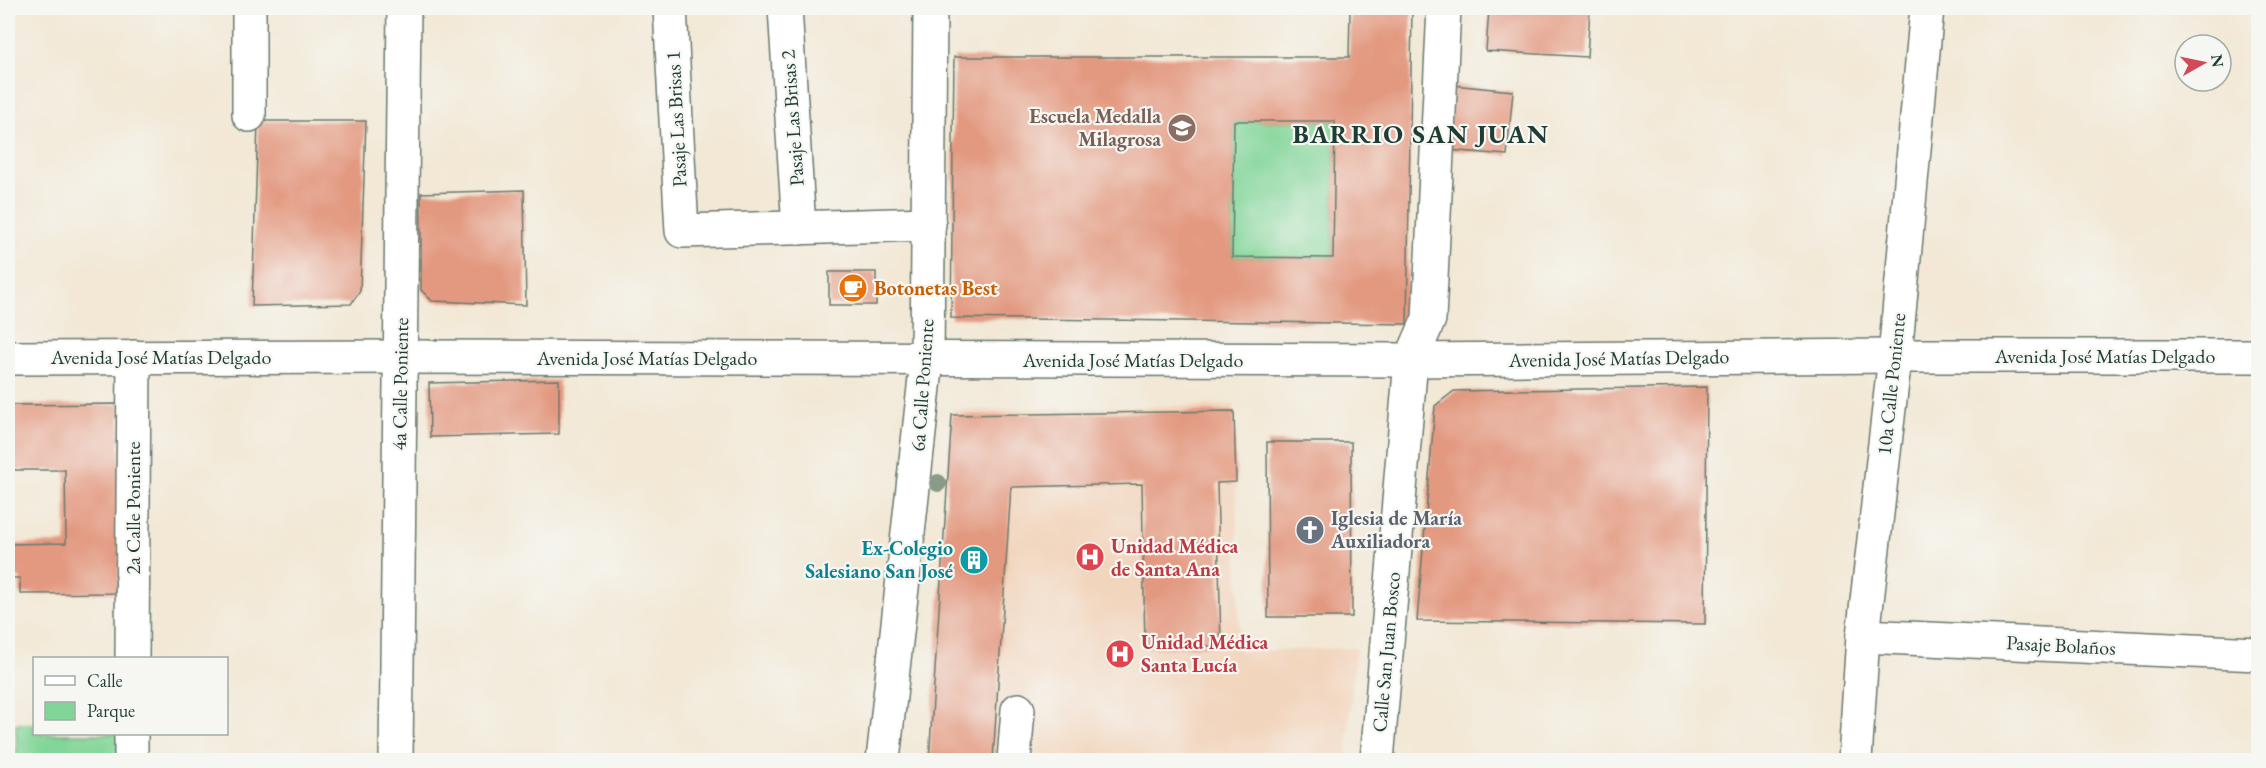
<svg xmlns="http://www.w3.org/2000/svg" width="2266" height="768" viewBox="0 0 2266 768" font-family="'EB Garamond',serif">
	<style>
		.built { fill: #f2d5bd }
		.green { fill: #81d598; stroke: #508966; stroke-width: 1.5 }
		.building { fill: #e39980; fill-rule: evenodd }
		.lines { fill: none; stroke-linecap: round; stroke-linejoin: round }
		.minor-casing { stroke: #69796c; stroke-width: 36 }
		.minor { stroke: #fff; stroke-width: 33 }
		.tree { fill: #899a87 }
		.labels { text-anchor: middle; stroke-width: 4.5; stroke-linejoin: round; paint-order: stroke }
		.education-label { font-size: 20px; font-weight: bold; fill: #785e54; stroke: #f6f6f2; text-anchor: end }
		.street-label { font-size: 20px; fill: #1f3d34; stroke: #f6f6f2 }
		.food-label { font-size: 20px; font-weight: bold; fill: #c56008; stroke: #f6f6f2; text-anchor: start }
		.worship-label { font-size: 20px; font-weight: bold; fill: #5b616d; stroke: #f6f6f2; text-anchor: start }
		.health-label { font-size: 20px; font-weight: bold; fill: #be3a42; stroke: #f6f6f2; text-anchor: start }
		.culture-label { font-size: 20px; font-weight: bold; fill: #0d838f; stroke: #f6f6f2; text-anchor: end }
		.district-label { font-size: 26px; font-weight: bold; letter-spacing: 1.5px; fill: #1f3d34; stroke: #f6f6f2 }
	</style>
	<rect width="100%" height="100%" fill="#f6f6f2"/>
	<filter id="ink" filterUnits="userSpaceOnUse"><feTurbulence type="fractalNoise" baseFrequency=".0167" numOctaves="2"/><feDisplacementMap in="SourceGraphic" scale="12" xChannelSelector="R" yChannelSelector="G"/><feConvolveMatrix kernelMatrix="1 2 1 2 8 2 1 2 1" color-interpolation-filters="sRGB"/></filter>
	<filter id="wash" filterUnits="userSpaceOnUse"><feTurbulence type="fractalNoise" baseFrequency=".008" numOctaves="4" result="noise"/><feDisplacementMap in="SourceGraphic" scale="24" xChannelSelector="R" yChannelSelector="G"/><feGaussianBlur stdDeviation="1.35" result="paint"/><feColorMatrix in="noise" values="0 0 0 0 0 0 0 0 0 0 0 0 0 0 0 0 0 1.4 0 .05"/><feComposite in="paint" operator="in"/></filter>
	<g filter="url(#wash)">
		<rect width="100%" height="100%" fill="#f2e8d5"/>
		<path class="built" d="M1234 405 1240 651 1356 648 1346 760H929L952 410Z"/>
		<g class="green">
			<path d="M1234 121H1335L1333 258 1232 257Z"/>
			<path d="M16 724H34V734H122L123 760H17Z"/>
		</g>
		<g id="blocks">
			<g class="building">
				<path d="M1350 8H1412L1407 324 951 318 954 57H1349ZM1234 121H1335L1333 258 1232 257Z"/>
				<path d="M1489 8H1590L1587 57 1486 51Z"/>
				<path d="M1452 85 1513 91 1507 155 1448 150Z"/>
				<path d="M258 121H366L360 291 351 304 252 306Z"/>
				<path d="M524 190 526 305 432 301 421 290V193Z"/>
				<rect x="829" y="272" width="47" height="33"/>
				<path d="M559 380V434L430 437 429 383Z"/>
				<path d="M1707 387 1705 624 1417 621 1435 406 1454 391Z"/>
				<path d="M120 404 119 593 20 594V578H8V544L66 543 65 470H8V405Z"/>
				<path d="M1234 411 1236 482 1217 483 1221 646 1145 648 1142 484 1011 487 993 760H929L952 415Z"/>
				<path d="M1267 442H1351L1352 617H1268Z"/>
			</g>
		</g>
	</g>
	<g filter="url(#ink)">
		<use href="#blocks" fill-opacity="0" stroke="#69796c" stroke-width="1.5"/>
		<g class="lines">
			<g class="minor-casing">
				<g id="minor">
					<path d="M670 8 682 231 929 224"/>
					<path d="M785 8 799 228"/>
					<path d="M249 115V8"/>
					<path d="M8 358 400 357 1411 360 1895 356H2258"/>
					<path d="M1863 636 2258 654"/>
					<path d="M132 658 134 357"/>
					<path d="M131 760V734"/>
					<path d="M396 760 404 8"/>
					<path d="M883 760 927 360 930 8"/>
					<path d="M1014 760 1018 710"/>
					<path d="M1377 760 1411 360 1429 319 1444 8"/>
					<path d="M1855 760 1863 636 1895 356 1927 8"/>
				</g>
			</g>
			<use href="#minor" class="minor"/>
		</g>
		<circle class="tree" cx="938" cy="483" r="9"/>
	</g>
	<defs>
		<g id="school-disc" transform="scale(1.5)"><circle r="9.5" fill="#8d6e63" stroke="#f6f6f2"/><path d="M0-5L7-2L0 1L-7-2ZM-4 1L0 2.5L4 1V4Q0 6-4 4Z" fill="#fff"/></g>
		<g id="cafe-disc" transform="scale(1.5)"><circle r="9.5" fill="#e8710a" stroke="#f6f6f2"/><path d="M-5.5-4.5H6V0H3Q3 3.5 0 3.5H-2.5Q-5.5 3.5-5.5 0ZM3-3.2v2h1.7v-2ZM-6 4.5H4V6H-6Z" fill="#fff"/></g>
		<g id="church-disc" transform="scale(1.5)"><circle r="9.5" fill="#6b7280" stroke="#f6f6f2"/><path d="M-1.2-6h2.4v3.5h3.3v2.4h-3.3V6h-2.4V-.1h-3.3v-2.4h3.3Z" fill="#fff"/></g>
		<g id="hospital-disc" transform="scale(1.5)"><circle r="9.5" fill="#e0444e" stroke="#f6f6f2"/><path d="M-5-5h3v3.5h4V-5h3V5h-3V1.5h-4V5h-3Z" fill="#fff"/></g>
		<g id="building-disc" transform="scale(1.5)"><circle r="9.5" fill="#0f9aa8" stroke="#f6f6f2"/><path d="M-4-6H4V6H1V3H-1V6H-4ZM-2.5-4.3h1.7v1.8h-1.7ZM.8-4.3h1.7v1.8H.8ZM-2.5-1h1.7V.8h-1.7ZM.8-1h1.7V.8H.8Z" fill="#fff"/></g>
	</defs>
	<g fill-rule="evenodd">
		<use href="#school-disc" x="1182" y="128"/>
		<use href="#cafe-disc" x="853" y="288"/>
		<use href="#church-disc" x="1310" y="530"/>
		<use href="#hospital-disc" x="1090" y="557"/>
		<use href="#building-disc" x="974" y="560"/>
		<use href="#hospital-disc" x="1120" y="654"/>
	</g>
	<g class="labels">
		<g class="education-label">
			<text x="1161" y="123">Escuela Medalla<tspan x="1161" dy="23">Milagrosa</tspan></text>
		</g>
		<g class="street-label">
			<text transform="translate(792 118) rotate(-94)" y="7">Pasaje Las Brisas 2</text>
			<text transform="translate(676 119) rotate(-93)" y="7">Pasaje Las Brisas 1</text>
			<text x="2105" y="363">Avenida José Matías Delgado</text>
			<text x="161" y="364">Avenida José Matías Delgado</text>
			<text x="647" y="365">Avenida José Matías Delgado</text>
			<text transform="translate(1619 358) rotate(-1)" y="7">Avenida José Matías Delgado</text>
			<text x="1133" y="367">Avenida José Matías Delgado</text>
			<text transform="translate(400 384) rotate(-89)" y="7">4a Calle Poniente</text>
			<text transform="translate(1891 384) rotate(-84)" y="7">10a Calle Poniente</text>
			<text transform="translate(922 385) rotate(-86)" y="7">6a Calle Poniente</text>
			<text transform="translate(133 508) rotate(-90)" y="7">2a Calle Poniente</text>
			<text transform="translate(2061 645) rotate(3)" y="7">Pasaje Bolaños</text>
			<text transform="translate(1386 652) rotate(-85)" y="7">Calle San Juan Bosco</text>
		</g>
		<g class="food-label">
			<text x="874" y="295">Botonetas Best</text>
		</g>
		<g class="worship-label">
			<text x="1331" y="525">Iglesia de María<tspan x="1331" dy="23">Auxiliadora</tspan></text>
		</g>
		<g class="health-label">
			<text x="1111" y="553">Unidad Médica<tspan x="1111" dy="23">de Santa Ana</tspan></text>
			<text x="1141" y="649">Unidad Médica<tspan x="1141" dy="23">Santa Lucía</tspan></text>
		</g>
		<g class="culture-label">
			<text x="953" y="555">Ex-Colegio<tspan x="953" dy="23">Salesiano San José</tspan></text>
		</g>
		<g class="district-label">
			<text x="1421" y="143">BARRIO SAN JUAN</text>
		</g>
	</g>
	<rect width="2266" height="768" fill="none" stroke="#f6f6f2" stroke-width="30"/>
	<rect x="33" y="657" width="195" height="78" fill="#f6f6f2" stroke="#a0aca6" stroke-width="1.5"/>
	<rect x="45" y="676" width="30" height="9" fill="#ffffff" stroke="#a0aca6" stroke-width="1.5"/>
	<text x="87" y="687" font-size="18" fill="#1f3d34">Calle</text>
	<rect x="45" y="702" width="30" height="18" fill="#81d598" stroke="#a0aca6" stroke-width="1.5"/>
	<text x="87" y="717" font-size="18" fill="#1f3d34">Parque</text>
	<g transform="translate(2203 63) rotate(81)"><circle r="28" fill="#f6f6f2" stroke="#a0aca6" stroke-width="1.5"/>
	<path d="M0-4.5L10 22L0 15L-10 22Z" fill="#d1495b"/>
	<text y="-9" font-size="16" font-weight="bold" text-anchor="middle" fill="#1f3d34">N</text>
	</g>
</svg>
